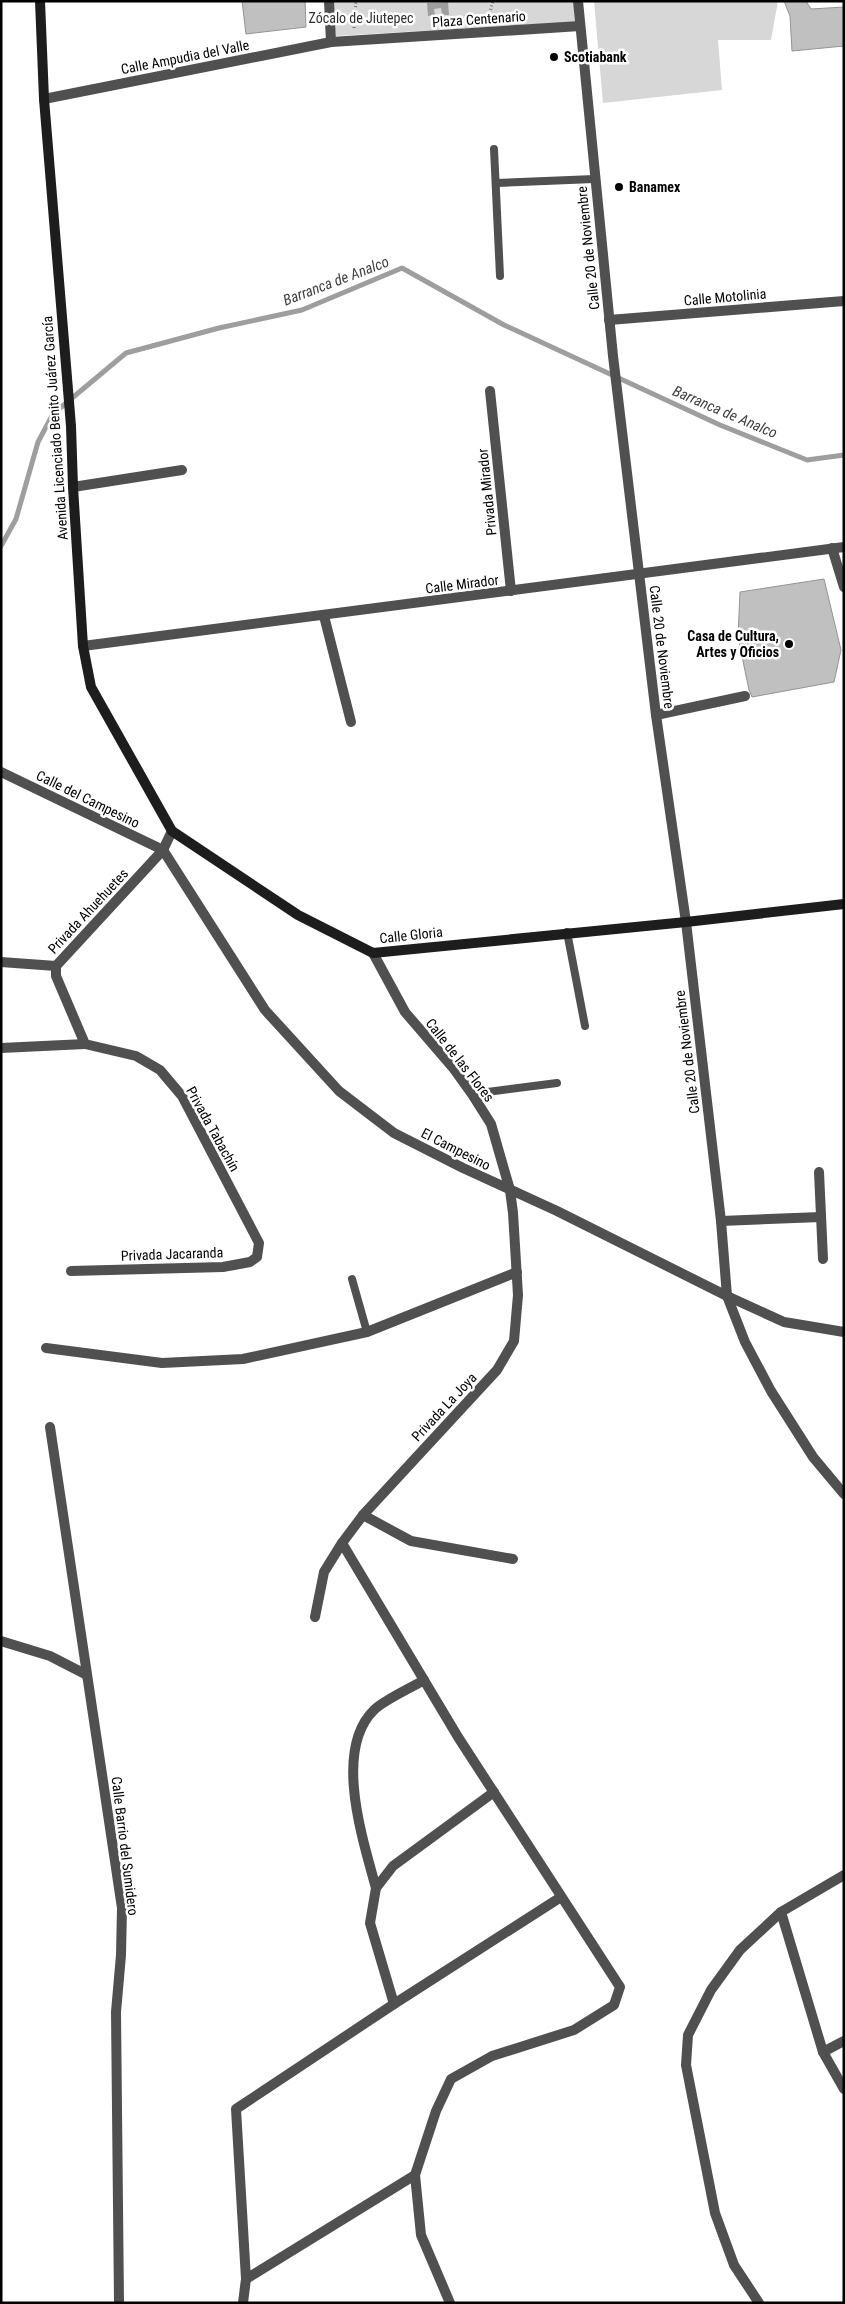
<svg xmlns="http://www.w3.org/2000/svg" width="845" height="2304" viewBox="0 0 845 2304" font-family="'Roboto Condensed',sans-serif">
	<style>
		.green { fill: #d7d7d7 }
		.water { fill: #9e9e9e }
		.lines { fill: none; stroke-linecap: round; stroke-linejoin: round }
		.stream { stroke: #9e9e9e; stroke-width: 5 }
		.building { fill: #c0c0c0; stroke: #949494 }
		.path { stroke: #727272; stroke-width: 3; stroke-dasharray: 1 2.5; stroke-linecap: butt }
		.lane { stroke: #505050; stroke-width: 8 }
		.street { stroke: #505050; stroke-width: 10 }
		.secondary { stroke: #1d1d1d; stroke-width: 10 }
		.poi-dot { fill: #000; stroke: #fff; stroke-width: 2 }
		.labels { text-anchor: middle; stroke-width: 5; stroke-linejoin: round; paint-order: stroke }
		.park-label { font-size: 14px; fill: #2e2e2e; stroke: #fff }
		.street-label { font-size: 14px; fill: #000; stroke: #fff }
		.poi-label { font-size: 14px; font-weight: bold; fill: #000; stroke: #fff; text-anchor: start }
		.water-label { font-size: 15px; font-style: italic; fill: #3f3f3f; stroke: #fff }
	</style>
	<rect width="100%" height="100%" fill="#fff"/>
	<g class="green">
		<path d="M332 1H574L575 22 335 36Z"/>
		<path d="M594 1H778L771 40H718L722 90 603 103Z"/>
	</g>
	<path class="water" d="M448 2 449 15H442L441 8 434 9 435 15 428 16 427 3Z"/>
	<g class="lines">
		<path class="stream" d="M1 546 16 519 38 442 53 414 126 353 219 328 302 310 402 268 504 325 720 425 807 460 844 455"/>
	</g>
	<g class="building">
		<path d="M242 1H305L306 27 246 34Z"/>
		<path d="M784 1H806L811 9 844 7V46L792 51 790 16Z"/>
		<path d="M824 579 841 650 834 682 752 697 749 690 738 637 740 592Z"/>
	</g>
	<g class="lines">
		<g class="path">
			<path d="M488 20 493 1"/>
			<path d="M354 28 356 1"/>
		</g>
		<g class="lane">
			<path d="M494 149 500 276"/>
			<path d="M496 183 594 179"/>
			<path d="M567 932 585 1026"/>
			<path d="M472 1094 557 1083"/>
			<path d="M352 1279 367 1332"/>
		</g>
		<g class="street">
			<path d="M329 1 331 42"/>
			<path d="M578 1 613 356 656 715 686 922 721 1221 727 1296 745 1342 771 1391 813 1457 844 1494"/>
			<path d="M44 99 331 42 580 26"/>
			<path d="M609 320 844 301"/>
			<path d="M490 391 511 591"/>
			<path d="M73 487 182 470"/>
			<path d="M832 548 844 587"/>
			<path d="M324 616 351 722"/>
			<path d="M83 646 844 547"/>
			<path d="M656 715 745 696"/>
			<path d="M1 772 163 850 265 1010 339 1091 394 1133 463 1168 557 1211 727 1296 784 1322 844 1332"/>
			<path d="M1 962 56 966"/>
			<path d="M56 966V976L85 1044 136 1056 160 1070 182 1096 259 1243 257 1257 250 1262 223 1267 71 1271"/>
			<path d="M56 966 163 850 172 831"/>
			<path d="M1 1048 85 1044"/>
			<path d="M819 1172 823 1259"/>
			<path d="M721 1221 821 1217"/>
			<path d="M46 1348 162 1363 243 1359 367 1332 517 1272"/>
			<path d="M50 1427 122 1908 121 1955 116 2012 119 2303"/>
			<path d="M363 1515 411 1541 513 1559"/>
			<path d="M342 1543 458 1737 620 1987 614 2005 574 2030 492 2056 451 2079 436 2111 415 2175 421 2235 450 2303"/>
			<path d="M315 1617 324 1572 342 1543 363 1515 497 1370 514 1341 518 1295 513 1213 510 1190 491 1124 472 1094 454 1069 405 1012 373 953"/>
			<path d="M1 1641 50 1656 87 1675"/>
			<path d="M376 1888C363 1840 333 1750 374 1710 384 1700 411 1688 424 1680"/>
			<path d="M781 1912 823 2052 844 2089"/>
			<path d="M394 2004 370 1923 376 1888 393 1866 494 1792"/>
			<path d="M823 2052 844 2041"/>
			<path d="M415 2175 246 2279 236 2109 394 2004 561 1897"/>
			<path d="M243 2303 246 2279"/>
			<path d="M759 2303 734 2265 715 2213 686 2065 688 2035 711 1990 740 1950 781 1912 844 1875"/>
		</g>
		<path class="secondary" d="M40 1 44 99 71 426 73 487 83 646 91 687 172 831 298 915 373 953 686 922 844 904"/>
	</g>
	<g class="poi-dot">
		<circle cx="554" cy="57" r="5"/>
		<circle cx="619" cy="187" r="5"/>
		<circle cx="789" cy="644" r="5"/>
	</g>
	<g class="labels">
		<g class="park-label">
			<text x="361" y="23">Zócalo de Jiutepec</text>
		</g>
		<g class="street-label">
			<text transform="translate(479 19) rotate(-4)" y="5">Plaza Centenario</text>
			<text transform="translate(185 57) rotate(-11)" y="5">Calle Ampudia del Valle</text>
			<text transform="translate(588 248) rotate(-96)" y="5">Calle 20 de Noviembre</text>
			<text transform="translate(725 297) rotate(-5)" y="5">Calle Motolinia</text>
			<text transform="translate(55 428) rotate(-94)" y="5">Avenida Licenciado Benito Juárez García</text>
			<text transform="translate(487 492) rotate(-96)" y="5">Privada Mirador</text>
			<text transform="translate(462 584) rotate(-7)" y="5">Calle Mirador</text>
			<text transform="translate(662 647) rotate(83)" y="5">Calle 20 de Noviembre</text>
			<text transform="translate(88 799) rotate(26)" y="5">Calle del Campesino</text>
			<text transform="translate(88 911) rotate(-47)" y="5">Privada Ahuehuetes</text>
			<text transform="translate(411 935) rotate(-6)" y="5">Calle Gloria</text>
			<text transform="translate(687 1052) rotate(-97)" y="5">Calle 20 de Noviembre</text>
			<text transform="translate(460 1060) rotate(52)" y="5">Calle de las Flores</text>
			<text transform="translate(213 1129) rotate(61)" y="5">Privada Tabachín</text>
			<text transform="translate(456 1149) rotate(27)" y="5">El Campesino</text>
			<text transform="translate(172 1254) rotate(-2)" y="5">Privada Jacaranda</text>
			<text transform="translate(444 1407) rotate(-47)" y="5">Privada La Joya</text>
			<text transform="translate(125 1846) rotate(83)" y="5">Calle Barrio del Sumidero</text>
		</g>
		<g class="poi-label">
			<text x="564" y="62">Scotiabank</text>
			<text x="629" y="192">Banamex</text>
			<text x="779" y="641" text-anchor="end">Casa de Cultura,<tspan x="779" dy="16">Artes y Oficios</tspan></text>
		</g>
		<g class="water-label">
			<text transform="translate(336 281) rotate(-21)" y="5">Barranca de Analco</text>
			<text transform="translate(725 412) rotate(23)" y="5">Barranca de Analco</text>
		</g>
	</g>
	<rect width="845" height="2304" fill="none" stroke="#000000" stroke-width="5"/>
</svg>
